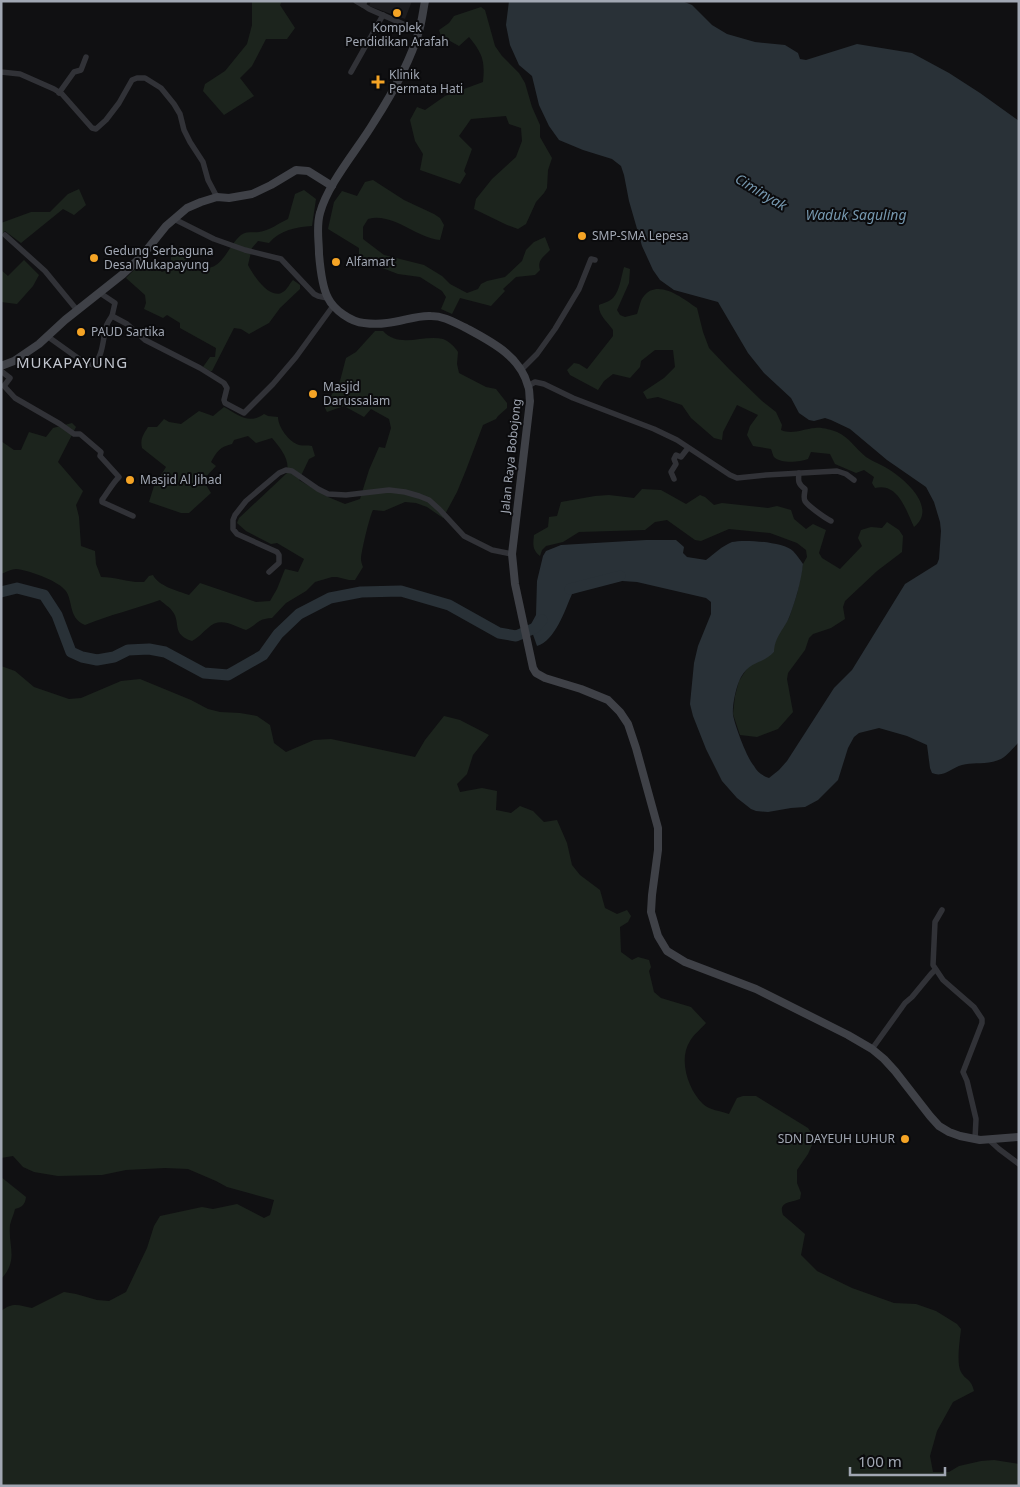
<svg xmlns="http://www.w3.org/2000/svg" width="1020" height="1487" viewBox="0 0 1020 1487" font-family="'Noto Sans',sans-serif">
	<style>
		.built { fill: #1c1c1f }
		.green { fill: #1c241d }
		.water { fill: #293137 }
		.lines { fill: none; stroke-linecap: round; stroke-linejoin: round }
		.river { stroke: #293137; stroke-width: 11 }
		.street { stroke: #313237; stroke-width: 5.5 }
		.secondary { stroke: #3f4147; stroke-width: 8 }
		.poi-dot { fill: #f5a425; stroke: #0b0b0d; stroke-width: 2 }
		.labels { text-anchor: middle; stroke-width: 4; stroke-linejoin: round; paint-order: stroke }
		.poi-label { font-size: 12px; fill: #a1a7b3; stroke: #0b0b0d; text-anchor: start }
		.street-label { font-size: 12px; fill: #a1a7b3; stroke: #0b0b0d }
		.water-label { font-size: 14px; font-style: italic; fill: #7698af; stroke: #0b0b0d }
		.quarter-label { font-size: 15px; letter-spacing: 1px; fill: #c2c6cf; stroke: #0b0b0d }
	</style>
	<rect width="100%" height="100%" fill="#101012"/>
	<path class="built" d="M371 1H412L405 19 369 6Z"/>
	<g class="green">
		<path d="M252 1H282L280 5 295 28 287 39H266L252 66 240 78 254 96 224 115 203 91 205 84 225 71 247 44 252 25Z"/>
		<path d="M481 7 485 10 495 46 502 56 519 73 525 83 532 107 540 125V137L552 158 548 170 547 188 544 193 536 202 526 224 518 229 507 225 474 209 476 199 492 179 516 157 522 141 521 128 509 124 506 116 471 119 459 136 472 149 464 171 466 174 460 184 420 170 423 154 415 141 410 120 417 107 425 110 445 96 483 82C485 61 483 54 469 37L459 46 441 36 439 30 449 23 454 16Z"/>
		<path d="M373 180 404 200 434 214 440 218 444 225 440 240C416 238 393 212 368 219L363 227V239L384 255 424 265 442 276 450 284 467 293 478 289 481 284 487 281 505 277 522 261 526 250 534 242 545 237 550 250C543 257 537 261 540 270L535 275 516 277 503 289 505 291 491 306 460 298 452 314 441 309 446 297 442 291 420 277 398 274 359 259V248L328 229 334 202 342 191 357 196 365 182Z"/>
		<path d="M79 189 86 205 74 215 63 209 21 243 5 231 1 235V223L31 212H50L68 194Z"/>
		<path d="M304 190 316 199 312 226C296 227 280 230 269 243L258 241 252 248 248 265C253 275 270 301 283 292 287 290 290 283 293 280L300 285V289L280 308 269 323 249 334 241 329 234 328 212 371H210L203 367 210 357H215L216 348 180 328V323L167 315 163 318 144 309 146 303 145 295 126 278 145 259 162 272 170 269 173 262 171 260V257C185 248 192 274 212 267 224 263 231 243 241 235 246 231 253 233 259 232 269 231 279 223 288 219L295 194Z"/>
		<path d="M24 260 39 275 33 286 17 304 1 302V270L8 276Z"/>
		<path d="M624 267 630 269 629 283 617 310 620 315 625 317 637 314C639 309 640 300 644 296 658 278 684 299 697 308L703 332 709 348 729 369 762 401 776 412 782 425 781 430C792 435 803 429 815 428 822 427 831 430 837 432 849 437 856 449 866 457 872 461 878 463 883 466 902 476 939 507 914 527 906 510 898 482 875 488L872 483 874 477 864 470 856 473 835 464 830 454 811 452 808 459C800 462 781 464 774 457 773 456 772 451 771 449L753 446 747 435 750 426 758 415 737 405 723 432 722 440 714 438 691 418 682 405 658 397 647 399 643 392 664 378 675 367 673 350H655L641 361 640 367 630 378 613 374 604 381 598 390 570 375 567 370 574 363 579 364 587 369 613 336V330C608 322 598 315 599 305 603 303 609 302 613 298 620 290 621 277 624 267Z"/>
		<path d="M375 331H383C399 349 424 334 443 339 449 341 455 347 458 352L457 364 459 373 486 387 496 389 507 403V408L498 416 496 419 483 425 466 470 457 492 443 518 427 507 416 503 405 502 384 511 373 510C370 515 361 552 361 559 361 562 362 564 363 567L355 580H349L337 577H332L315 582 306 591 286 603 272 618C256 619 259 624 246 630 234 626 220 616 208 628 202 633 199 637 192 641 171 634 181 623 173 612 170 607 164 604 160 600 135 609 109 615 85 625 67 618 74 598 64 589 56 580 28 570 16 569 12 569 6 572 1 574V441L14 450H21L29 432 46 437 53 428 72 423 76 427 58 462 83 491 76 505 79 517 81 546 95 551 96 564 101 577C116 577 129 583 144 582L149 576 153 575C158 586 178 591 189 595L200 583 256 602 270 601 277 589 285 569 298 572 304 559 277 543 271 544 246 531 237 523 239 518 287 473C290 459 281 449 272 438L256 443 248 436 234 440 232 444C220 447 217 451 211 462L216 466 203 480 211 493 189 513H181L149 502 154 486 166 467 142 448C140 439 143 435 148 427H157L164 419 169 422 181 424 199 411 213 416 224 407C239 415 248 425 264 414L268 416 278 417C278 427 289 442 299 445 303 446 308 445 312 446L315 456 309 459 299 480 328 497 345 504 360 499 369 470 379 447 385 448 391 428 389 419 371 409 364 417 344 406 327 412 325 408 326 404 340 381 346 358 356 352Z"/>
		<path d="M642 489 661 490 686 504 700 495 705 497 714 505 722 503 768 508 777 506 791 510 794 519 806 529 813 524 826 530 819 553 822 558 840 569 862 546 858 538 861 530 871 527 882 528 887 522 899 530 903 536 902 552 877 571 845 601 843 607 845 619 831 628 813 634 809 638 805 650 788 673 787 679 793 712 778 729 757 737 740 735 733 714 735 696 739 681 748 667 774 652V646L778 634 789 618 797 594 803 564 807 557 806 550 797 543 770 533 729 529 701 541 695 540 667 520 655 522 645 530 579 532 563 542 546 546 542 550 540 556C532 550 533 544 534 535L548 527 549 517 557 516 561 502 595 496 609 495 634 498Z"/>
		<path d="M1 666 15 671 34 687 69 699 81 698 121 681 140 679 191 700 208 709 220 712 240 713 257 716 270 725 274 743 286 752 314 740 331 739 415 757 425 740 444 716 460 720 489 735 473 755 467 774 457 784 460 792 482 788 497 791 496 810 511 813 520 806 533 811 544 822 557 820 567 843 572 865 580 875 600 890 605 908 617 914 627 910 631 916 628 922 620 927 621 952 632 960 638 957 649 960 651 967 649 971 654 992 661 998 691 1007 706 1023C701 1029 694 1034 690 1041 678 1059 688 1090 703 1104 709 1110 721 1111 729 1114L737 1098 743 1096H756L808 1128 815 1138 808 1154 797 1170V1183L801 1193 800 1199C791 1203 778 1201 783 1215L805 1234 801 1255 817 1271 852 1288 894 1303 916 1304 936 1311 957 1324 961 1329C960 1339 956 1364 961 1372 966 1381 971 1378 974 1391L953 1402 937 1431 930 1456 933 1472H949L959 1466 981 1461 994 1460 1019 1464V1486H1V1311C13 1302 18 1305 32 1308L64 1292 76 1294 97 1300 109 1301 126 1292 147 1248 154 1226 160 1216 202 1207 213 1209 237 1204 264 1218 270 1215 274 1200 227 1187 216 1181 188 1169 165 1168 126 1170 102 1175 58 1176 34 1172 23 1167 13 1156 1 1158Z"/>
		<path d="M1 1177 26 1197C25 1205 22 1207 15 1209 14 1214 11 1220 10 1225 8 1247 19 1260 1 1279Z"/>
	</g>
	<path class="water" d="M509 1H682L692 5 712 25 727 34 755 42 785 45 798 53 800 59 806 60 857 44 912 53 949 73 980 93 1019 121V742C1013 748 1008 755 1001 759 989 765 974 762 962 765 951 768 944 778 932 773L930 768 927 745 907 736 879 728 859 733 854 737 848 748 838 780 818 800 805 807 791 808 768 812 756 811 751 809 737 798 722 781 706 749 693 716 690 704 694 663 698 646 711 614V602L706 598 637 582 593 579 577 592 572 594C565 610 555 641 537 646L530 626 536 615 537 581 543 556 546 551 561 545 646 540H676L684 547 683 553 687 557 706 560C714 554 722 546 732 542 744 539 784 542 793 551 797 555 800 560 803 564 801 582 796 599 790 615 785 629 775 635 774 652 763 664 751 660 741 677 736 686 732 706 733 715 735 726 747 758 754 766 757 772 763 776 769 778L779 770 787 761 834 688 852 670 905 584 937 564 939 559 941 531 940 522 934 502 926 487 887 460 850 429 831 420 825 418 814 421 809 420 799 413 791 398 764 373 748 353 718 302 674 290 660 280 653 270 642 246 629 201 624 175 621 166 612 159 583 150 559 140 549 126 539 105 532 76 519 65 510 45 506 25Z"/>
	<g class="lines">
		<g class="river">
			<path d="M570 589 620 576"/>
			<path d="M1 592 17 588 44 595 57 615 71 652 82 657 97 660 114 657 128 650 149 649 165 652 204 673 228 675 263 655 278 634 299 614 330 598 361 592 401 591 449 605 499 633 516 636 535 628 542 620"/>
		</g>
		<g class="street">
			<path d="M356 1 363 5"/>
			<path d="M365 1 363 5 369 9 419 31"/>
			<path d="M1 72 20 74 54 89 62 94 92 128 96 129 106 120 119 103 132 80 137 78H145L161 88 174 104 180 114 184 130 190 142 203 162 208 180 217 197"/>
			<path d="M351 72 383 15"/>
			<path d="M59 93 74 72 81 70 86 57"/>
			<path d="M174 219 214 239 245 250 281 259 314 294 318 296 327 298"/>
			<path d="M5 235 45 271 77 310"/>
			<path d="M100 293 115 303 112 316 127 324 145 340 200 368 224 383 227 388 224 400 225 403 244 413 273 384 296 357 333 306"/>
			<path d="M47 336 82 361 93 365C103 358 103 338 106 327 107 323 110 319 112 316"/>
			<path d="M521 370 537 354 555 329 579 289 591 259 595 260"/>
			<path d="M1 371 10 378 4 386 15 398 60 424 74 434H80L101 452 100 456 119 477C112 484 108 492 102 500V502L133 516"/>
			<path d="M528 386 535 382 544 384 573 398 654 429 677 440 730 475 737 478 766 475 837 471 846 474 854 480"/>
			<path d="M799 473C798 481 798 484 805 489 805 493 803 497 805 501 808 506 825 518 831 521"/>
			<path d="M674 479 671 472 676 464 674 459 676 455 681 457 688 448"/>
			<path d="M269 572 279 563V555L277 552 237 534 233 529V520L235 515 246 501 279 473 286 470 292 471 318 489 328 494 346 495 389 490 405 492 419 496 429 500 439 509 464 536 492 550 512 554"/>
			<path d="M942 910 935 922 933 965 943 980 974 1007 982 1019V1023L963 1072 967 1081 976 1119 975 1139"/>
			<path d="M872 1049 905 1003 912 997 931 974 935 970"/>
			<path d="M988 1139 999 1149 1019 1164"/>
		</g>
		<g class="secondary">
			<path d="M425 1C423 11 422 21 419 31 410 63 392 94 374 122 358 149 328 183 320 213 316 226 319 241 319 254 320 266 322 287 328 298 334 310 351 322 364 323 371 324 380 324 387 323 402 322 416 315 431 316 445 316 455 323 466 328 492 342 520 356 528 386 530 390 529 396 530 401L512 554 515 584 533 668 536 673 545 678 581 689 608 700 620 712 628 724 636 748 658 828V850L652 895 651 912 658 936 667 951 685 962 756 989 848 1035 872 1049 884 1059 895 1071 930 1116 939 1126 949 1132 960 1136 980 1140 1019 1137"/>
			<path d="M1 366 14 361 39 344 65 320 123 274 141 257 166 226 187 208 201 202 217 197 229 198 252 194 271 185 296 170 308 171 332 186"/>
		</g>
	</g>
	<g class="poi-dot">
		<circle cx="397" cy="13" r="5"/>
		<path d="M375.5 74.5h5v5h5v5h-5v5h-5v-5h-5v-5h5z"/>
		<circle cx="582" cy="236" r="5"/>
		<circle cx="94" cy="258" r="5"/>
		<circle cx="336" cy="262" r="5"/>
		<circle cx="81" cy="332" r="5"/>
		<circle cx="313" cy="394" r="5"/>
		<circle cx="130" cy="480" r="5"/>
		<circle cx="905" cy="1139" r="5"/>
	</g>
	<g class="labels">
		<g class="poi-label">
			<text x="397" y="32" text-anchor="middle">Komplek<tspan x="397" dy="14">Pendidikan Arafah</tspan></text>
			<text x="389" y="79">Klinik<tspan x="389" dy="14">Permata Hati</tspan></text>
			<text x="592" y="240">SMP-SMA Lepesa</text>
			<text x="104" y="255">Gedung Serbaguna<tspan x="104" dy="14">Desa Mukapayung</tspan></text>
			<text x="346" y="266">Alfamart</text>
			<text x="91" y="336">PAUD Sartika</text>
			<text x="323" y="391">Masjid<tspan x="323" dy="14">Darussalam</tspan></text>
			<text x="140" y="484">Masjid Al Jihad</text>
			<text x="895" y="1143" text-anchor="end">SDN DAYEUH LUHUR</text>
		</g>
		<g class="street-label">
			<text transform="translate(511 456) rotate(-84)" y="4">Jalan Raya Bobojong</text>
		</g>
		<g class="water-label">
			<text transform="translate(761 192) rotate(31)" y="5">Ciminyak</text>
			<text x="856" y="220">Waduk Saguling</text>
		</g>
		<g class="quarter-label">
			<text x="72" y="368">MUKAPAYUNG</text>
		</g>
	</g>
	<rect width="1020" height="1487" fill="none" stroke="#a1a7b3" stroke-width="5"/>
	<path d="M850 1467v8h95v-8" fill="none" stroke="#a1a7b3" stroke-width="2.5"/>
	<text x="858" y="1467" font-size="15" fill="#a1a7b3" stroke="#0b0b0d" stroke-width="4" paint-order="stroke">100 m</text>
</svg>
